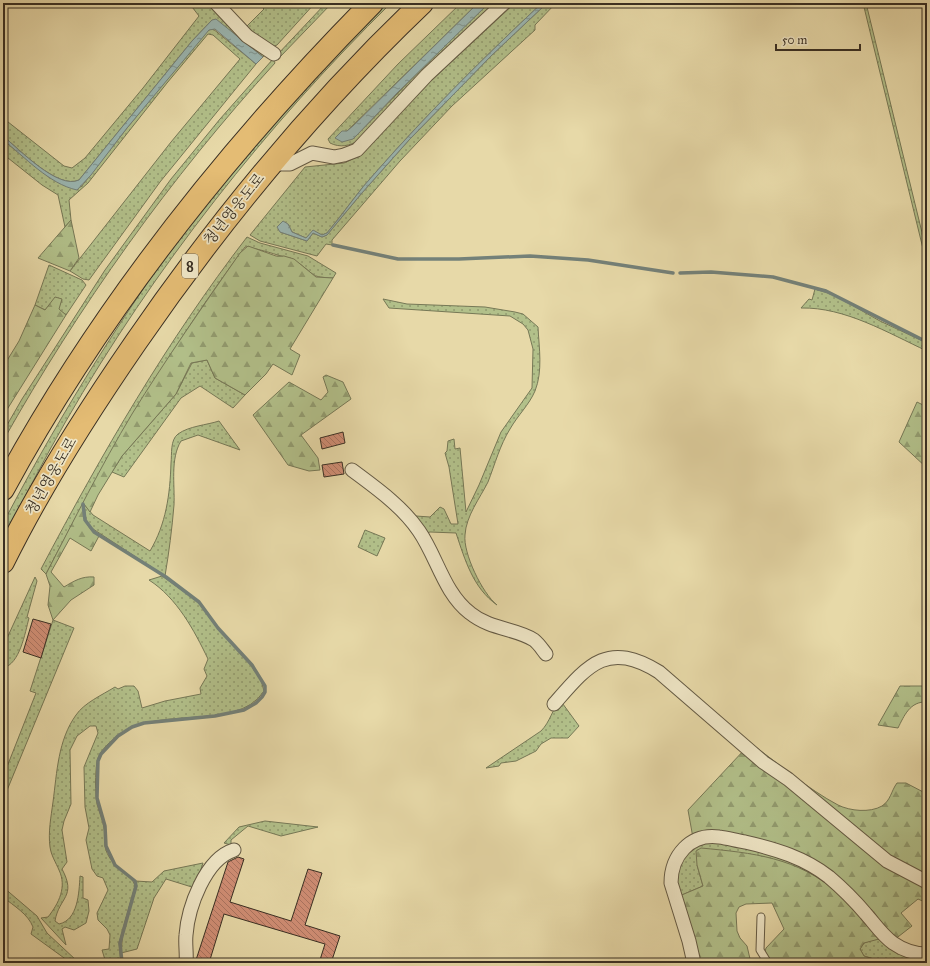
<svg xmlns="http://www.w3.org/2000/svg" width="930" height="966" viewBox="0 0 930 966" font-family="'IM FELL Great Primer','Noto Serif KR',serif">
	<style>
		.grass { fill: url(#grass-dots); stroke: #767856 }
		.forest { fill: url(#forest-firs); stroke: #767856 }
		.water { fill: url(#water-ripples); stroke: #748179 }
		.lines { fill: none; stroke-linecap: round; stroke-linejoin: round }
		.stream { stroke: #748179; stroke-width: 3.5 }
		.building { fill: url(#building-back-hatch); stroke: #392f23 }
		.lane-casing { stroke: #645a44; stroke-width: 9 }
		.street-casing { stroke: #645a44; stroke-width: 15 }
		.highway-casing { stroke: #392f23; stroke-width: 24 }
		.lane { stroke: #efe6c6; stroke-width: 7 }
		.street { stroke: #efe6c6; stroke-width: 13 }
		.highway { stroke: #e4bc74; stroke-width: 22 }
		.labels { text-anchor: middle; stroke-width: 3.5; stroke-linejoin: round; paint-order: stroke }
		.shield { fill: #efe6c6; stroke: #706654; stroke-width: 1 }
		.shield-label { font-size: 14px; font-weight: bold; fill: #392f23 }
		.street-label { font-size: 15px; fill: #392f23; stroke: #efe6c6 }
	</style>
	<defs>
		<pattern id="grass-dots" width="8" height="8" patternUnits="userSpaceOnUse"><rect width="8" height="8" fill="#b2c08a"/><path d="M2 2h.1M6 6h.1" fill="none" stroke="#929c70" stroke-width="1.8" stroke-linecap="round"/></pattern>
		<pattern id="forest-firs" width="22" height="20" patternUnits="userSpaceOnUse"><rect width="22" height="20" fill="#b2c08a"/><path d="M5 1l3.5 6h-7zM16 11l3.5 6h-7z" fill="#929c70"/></pattern>
		<pattern id="water-ripples" width="26" height="14" patternUnits="userSpaceOnUse"><rect width="26" height="14" fill="#9bb7b3"/><path d="M2 4q2-2 4 0t4 0M15 11q2-2 4 0t4 0" fill="none" stroke="#7f9591"/></pattern>
		<pattern id="building-back-hatch" width="6" height="6" patternUnits="userSpaceOnUse"><rect width="6" height="6" fill="#d08e75"/><path d="M-1 5l2 2M0 0l6 6M5-1l2 2" fill="none" stroke="#aa7460"/></pattern>
	</defs>
	<rect width="100%" height="100%" fill="#e7d9a8"/>
	<filter id="stains"><feTurbulence type="fractalNoise" baseFrequency=".005" numOctaves="4"/><feColorMatrix values="0 0 0 0 .2 0 0 0 0 .09 0 0 0 0 .02 0 0 0 .5 -.17"/></filter>
	<radialGradient id="worn" r=".72"><stop offset=".6" stop-color="#630" stop-opacity="0"/><stop offset="1" stop-color="#630" stop-opacity=".3"/></radialGradient>
	<g class="grass">
		<path d="M189 3H209L236 33 266 53 263 57 212 20 192 41 79 180C58 190 19 149 3 136V118L64 166 72 168 85 158 143 88 199 16Z"/>
		<path d="M258 3H315L277 45 272 47 243 30 264 9Z"/>
		<path d="M326 3H332L280 57 277 55Z"/>
		<path d="M383 3H391C266 126 154 268 66 421 44 459 24 499 3 538V525L8 514C64 408 127 307 199 211 234 165 273 123 312 81 335 55 358 28 383 3Z"/>
		<path d="M461 3H478L347 131 353 139 438 52 489 3H497L359 140C350 146 340 148 330 143L328 139 398 64Z"/>
		<path d="M515 3H542C484 57 428 113 376 172 358 191 344 213 327 233L322 235 313 231 306 238 292 232 288 224 280 232 307 241 313 233 322 237 327 235 361 194 409 140 491 56 546 4 556 3 535 25V30L452 106 400 161 332 240V245L326 244 317 256 260 241 250 235 305 167 344 163 359 156 432 80Z"/>
		<path d="M863 3H866L927 253V265Z"/>
		<path d="M212 28 256 64 160 182 89 280 83 279 70 271 171 142 240 59 213 35 208 34 167 83 88 183 69 200 71 220 65 227 58 195 42 185 3 154V140L50 178 81 187 127 128 205 33Z"/>
		<path d="M273 59 275 63C170 178 79 306 3 441V432L22 399 105 270 171 179 220 119Z"/>
		<path d="M247 237 260 243 308 256 336 273 333 278C311 277 316 276 300 264 294 259 253 247 245 247 168 350 105 460 46 574L41 569C102 453 167 341 247 237Z"/>
		<path d="M49 265 82 280 86 285 66 315 58 309 62 300 56 298 45 310 35 305Z"/>
		<path d="M815 289 834 295 880 321 927 343V351C888 333 845 307 801 308L809 299 812 300Z"/>
		<path d="M383 299 407 304 485 307 515 312 523 314 538 327C539 348 543 371 535 391 529 405 518 415 510 429 500 445 495 464 488 482 480 498 466 516 465 535 463 553 482 593 497 605 473 588 465 560 456 533L430 532 423 534 410 517 416 516 430 517 440 507 444 509 451 524H458L449 467 445 453 447 451 448 441 454 439 455 449 460 448 466 512 479 485 501 432 532 388 533 349 528 330 523 324 510 316 389 308Z"/>
		<path d="M207 360 215 378 245 395 233 408 200 386 181 398 124 477 112 472 122 456 176 394 192 363Z"/>
		<path d="M219 421 240 450 198 435 181 441C170 459 175 485 174 505 172 529 169 552 165 576L90 527 86 520 84 504 93 515 150 551C166 524 170 495 171 463 172 454 170 440 178 434 189 426 207 425 219 421Z"/>
		<path d="M365 530 385 538 377 556 358 547Z"/>
		<path d="M162 576 198 602 217 628 251 665 261 680 264 691C235 736 148 699 108 744 103 749 98 755 97 762 95 774 95 792 97 804 99 812 103 820 104 828 106 834 104 840 105 846 109 868 132 873 135 886L119 943 121 963H106L102 950 109 949 110 935 107 929 98 920 97 913 108 890 103 878 97 876 92 869 86 840 89 828 85 807 84 767 98 733 96 726H90L77 736 70 750 71 804 64 821 62 830 67 862 62 869C77 897 59 897 55 921L59 924C78 920 79 893 80 876L83 877V898L88 900 89 911 86 923 74 930 65 927 62 929 66 945 41 918 48 917C59 903 67 887 59 870 56 863 51 855 50 847 48 832 51 817 53 802 57 772 58 740 76 715 84 703 102 695 115 687L118 689 125 686H134L138 691 142 708 165 701 201 694 200 688 207 676 204 669 208 659C194 630 177 598 149 580Z"/>
		<path d="M35 577 37 581 27 617 29 618C25 633 20 664 3 668V647Z"/>
		<path d="M53 620 74 628 3 800V777L36 693 30 691Z"/>
		<path d="M560 700 579 726 568 738H551L541 744 536 751 516 761 501 763 499 766 486 768 541 731C550 722 552 710 560 700Z"/>
		<path d="M265 821 318 827 281 836 248 826 231 840V845L224 843 239 827Z"/>
		<path d="M718 837 816 869 879 931 927 955V963H887L864 956 860 949 864 943 878 938 838 893 804 870 697 865 703 886 677 897 672 874 679 855Z"/>
		<path d="M203 863 195 888 166 879 154 898 137 949 121 953 123 931 137 886 135 881 152 882 164 871Z"/>
		<path d="M3 887 37 916 47 933 76 960 71 963 31 934 33 927C28 914 14 906 3 897Z"/>
	</g>
	<g class="forest">
		<path d="M71 220 79 258 70 271 38 258Z"/>
		<path d="M248 246 276 256H284L294 259 316 277 333 278 290 349 300 355 292 375 273 364 266 374 245 395 215 378 207 360 191 363 176 394 122 456 98 495 90 512 84 504H82C84 519 86 528 99 536L91 551 70 538 51 572 64 587C74 581 82 576 94 577V585L71 600 53 620 48 605 50 586 46 574C74 520 101 466 132 414 166 359 203 306 240 253Z"/>
		<path d="M55 297 62 299 59 309 66 315 3 416V367L19 341 35 305 45 310Z"/>
		<path d="M326 375 343 382 351 399 301 435 318 458 320 470 309 471 288 465 253 415 289 382 321 400 328 392 323 377Z"/>
		<path d="M917 402 927 407V468L899 442Z"/>
		<path d="M900 686H927V702C910 701 904 716 898 728L878 725Z"/>
		<path d="M753 745C780 765 808 789 838 805 850 811 870 813 882 806 891 800 891 791 897 783H906L927 794V880L888 860Z"/>
		<path d="M745 749 927 885V903L918 899 901 913 912 926 894 940 802 857 693 838 688 810Z"/>
		<path d="M701 848C753 853 797 857 838 893 853 906 865 924 879 939L864 943 860 949 864 956 887 963H771L765 952 766 948 784 929 772 903 746 904 739 907 736 913 737 931 740 938 747 946 751 963H695L677 897 703 886 697 865 696 851Z"/>
	</g>
	<g class="water">
		<path d="M478 3H489L397 93 357 135 353 139 342 142 335 138 342 131H347L353 126Z"/>
		<path d="M542 3H547L491 56 409 140 361 194 327 235 322 237 313 233 307 241 280 232 277 227 283 221 288 224 292 232 306 238 313 230 322 235 327 233C344 213 358 191 376 172 428 113 484 57 542 3Z"/>
		<path d="M216 19 263 57 256 64 215 29 209 30 127 128 91 175 77 190C49 184 25 157 3 140V136C19 149 58 190 79 180L192 41 212 20Z"/>
	</g>
	<g class="lines">
		<g class="stream">
			<path d="M333 245 398 259H459L530 256 588 260 673 273"/>
			<path d="M680 273 711 272 773 277 826 291 927 342"/>
			<path d="M83 504 85 520 94 532 166 577 199 602 218 628 252 665 265 686V692L262 697 256 703 244 710 215 716 144 723 132 727 118 736 101 754 98 761 97 798 105 826 106 846 115 865 135 881 136 886 120 943 122 963"/>
		</g>
	</g>
	<g class="building">
		<path d="M343 432 345 443 322 449 320 438Z"/>
		<path d="M342 462 344 474 324 477 322 465Z"/>
		<path d="M33 619 51 624 41 658 23 652Z"/>
		<path d="M238 857 244 859 230 902 291 921 308 869 322 873 305 925 340 936 331 963H319L325 944 224 914 209 963H195L228 862Z"/>
	</g>
	<g class="lines">
		<g class="lane-casing">
			<path id="lane" d="M761 917 760 950 768 963"/>
		</g>
		<g class="street-casing">
			<g id="street">
				<path d="M216 3 247 36 274 54"/>
				<path d="M270 164H290L312 153 334 157 344 155 357 150 427 75 504 3"/>
				<path d="M352 470C376 488 402 506 419 531 437 557 444 593 470 613 491 630 515 628 534 640 539 644 542 649 546 654"/>
				<path d="M554 704C588 665 607 640 659 672L763 762 788 779 887 861 927 882"/>
				<path d="M186 963C187 954 185 944 186 935 188 908 205 859 234 850"/>
				<path d="M694 963 689 941 671 883C671 856 690 833 719 837 728 838 737 841 745 842 776 849 805 858 829 877 842 888 855 901 866 914 874 923 882 935 893 943 903 950 915 954 927 954"/>
			</g>
		</g>
		<g class="highway-casing">
			<g id="highway">
				<path d="M3 489C100 310 229 148 372 3"/>
				<path d="M3 562C41 485 87 413 136 342 220 220 314 106 422 3"/>
			</g>
		</g>
		<use href="#lane" class="lane"/>
		<use href="#street" class="street"/>
		<use href="#highway" class="highway"/>
	</g>
	<g class="labels">
		<rect class="shield" x="182" y="254" width="16" height="24" rx="3"/>
		<g class="shield-label">
			<text x="190" y="271">8</text>
		</g>
		<g class="street-label">
			<text transform="translate(234 209) rotate(-51)" y="5">청년영웅도로</text>
			<text transform="translate(51 476) rotate(-60)" y="5">청년영웅도로</text>
		</g>
	</g>
	<rect width="930" height="966" fill="none" stroke="#e7d9a8" stroke-width="16"/>
	<rect x="4" y="4" width="922" height="958" fill="none" stroke="#392f23" stroke-width="2"/>
	<rect x="8" y="8" width="914" height="950" fill="none" stroke="#392f23"/>
	<path d="M776 44v6h84v-6" fill="none" stroke="#392f23" stroke-width="2"/>
	<text x="782" y="44" font-size="12" fill="#392f23" stroke="#efe6c6" stroke-width="3" paint-order="stroke">50 m</text>
	<rect width="100%" height="100%" filter="url(#stains)"/>
	<rect width="100%" height="100%" fill="url(#worn)"/>
</svg>
